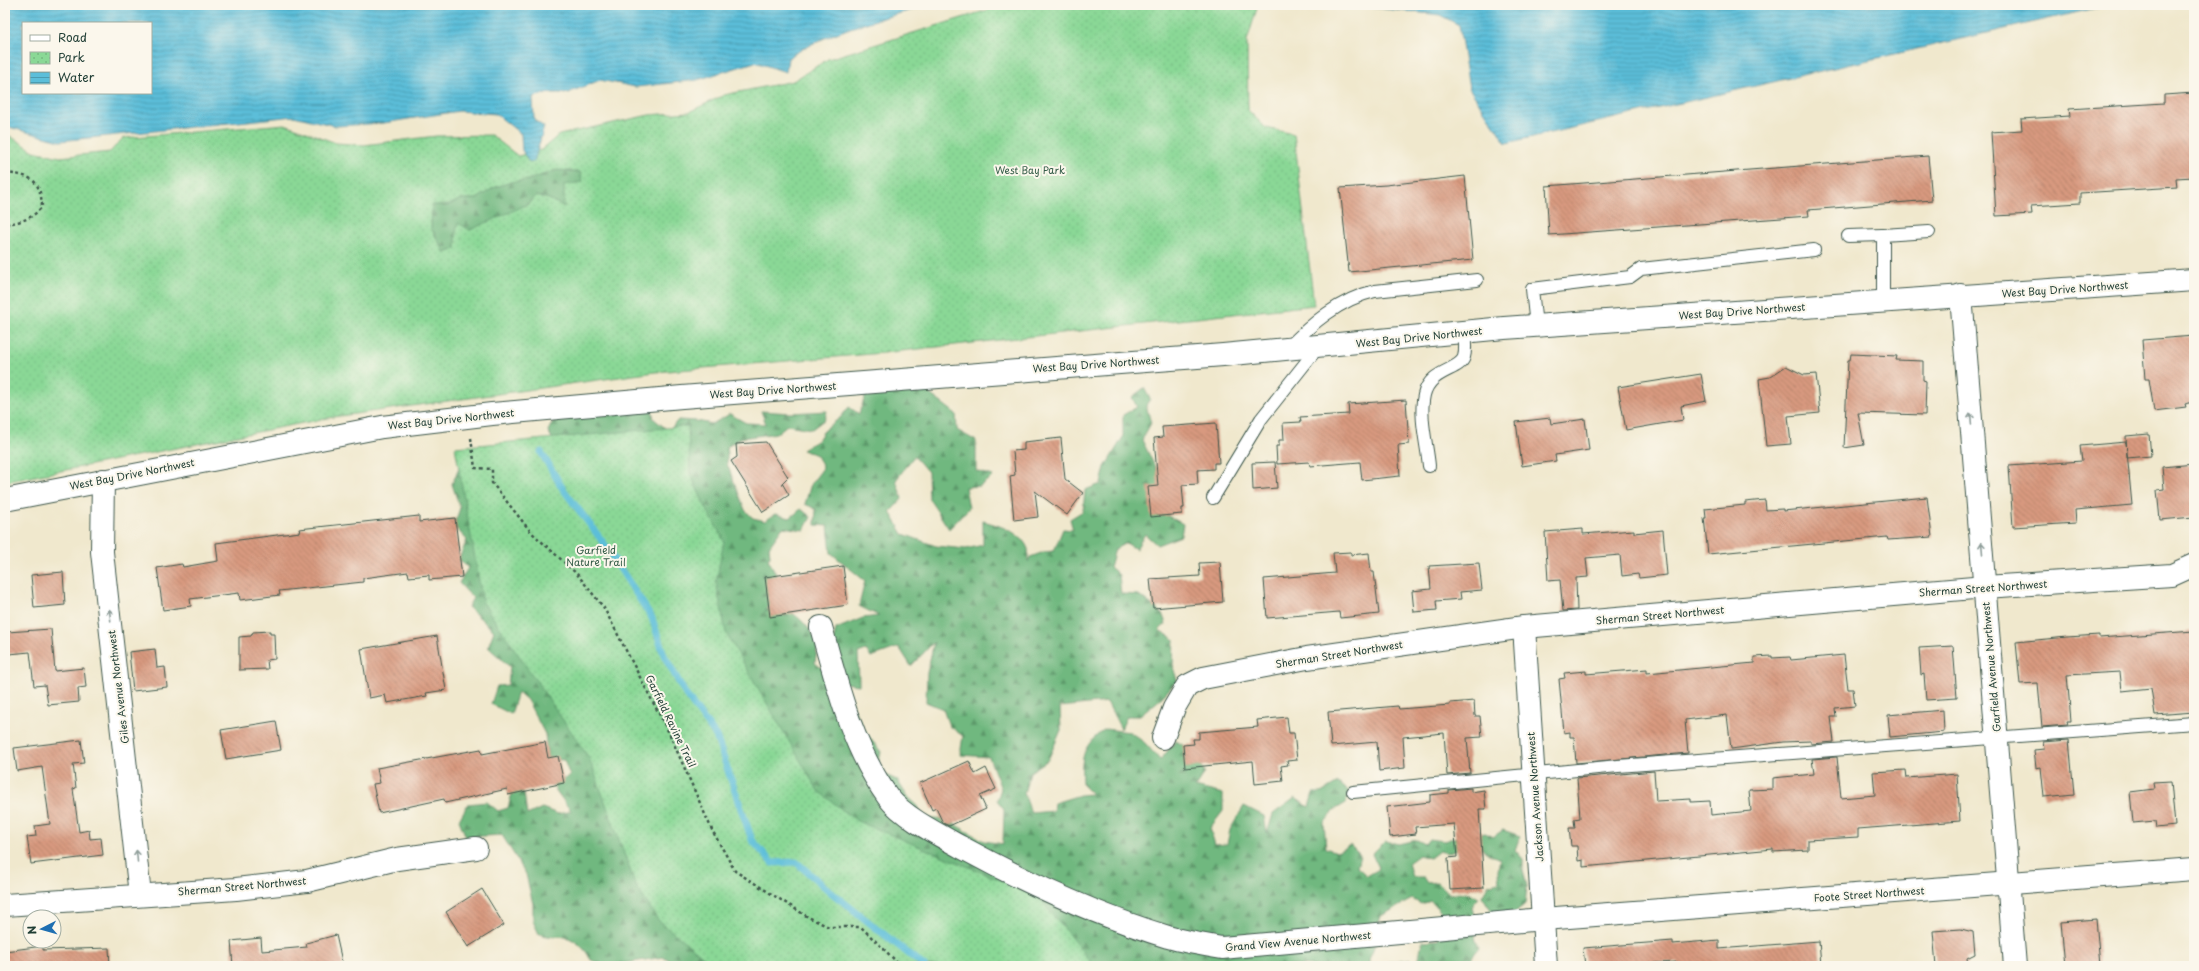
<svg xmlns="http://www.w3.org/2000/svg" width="2199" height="971" viewBox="0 0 2199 971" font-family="'Playpen Sans',sans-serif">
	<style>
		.forest { fill: url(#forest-firs); stroke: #477a5a }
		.park { fill: url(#park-dots); stroke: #548a65; fill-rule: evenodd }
		.water { fill: url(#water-rules); stroke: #3d7e86; fill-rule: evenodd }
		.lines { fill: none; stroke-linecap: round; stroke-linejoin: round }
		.stream { stroke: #5bbed9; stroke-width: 7 }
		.building { fill: url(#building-back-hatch) }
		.lane-casing { stroke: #3e574b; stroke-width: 14 }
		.street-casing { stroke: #3e574b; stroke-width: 24 }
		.secondary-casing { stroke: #3e574b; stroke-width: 24 }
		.path { stroke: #3e574b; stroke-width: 2.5; stroke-dasharray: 3 3; stroke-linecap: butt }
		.lane { stroke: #fff; stroke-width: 12 }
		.street { stroke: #fff; stroke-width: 22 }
		.secondary { stroke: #fff; stroke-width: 22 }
		.oneway { stroke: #8f9e9a }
		.labels { text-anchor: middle; stroke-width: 4; stroke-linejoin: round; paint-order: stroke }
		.park-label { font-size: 10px; fill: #345c48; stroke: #fbf7ec }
		.street-label { font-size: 10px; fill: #1f3d34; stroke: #fbf7ec }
	</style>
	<defs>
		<pattern id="forest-firs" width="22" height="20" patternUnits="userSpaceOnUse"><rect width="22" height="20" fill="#6fb87f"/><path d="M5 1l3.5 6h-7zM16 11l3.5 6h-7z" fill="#5b9769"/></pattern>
		<pattern id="park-dots" width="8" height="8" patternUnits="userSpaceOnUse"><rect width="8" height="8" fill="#8ad896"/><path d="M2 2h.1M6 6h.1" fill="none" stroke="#77ba82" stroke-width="1.8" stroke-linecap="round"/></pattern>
		<pattern id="water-rules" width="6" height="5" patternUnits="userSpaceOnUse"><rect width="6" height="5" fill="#5bbed9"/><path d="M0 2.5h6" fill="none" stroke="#4b9cb1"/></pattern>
		<pattern id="building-back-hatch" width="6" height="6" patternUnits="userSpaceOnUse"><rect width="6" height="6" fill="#d8997f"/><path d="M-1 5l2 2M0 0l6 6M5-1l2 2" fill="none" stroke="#af7e69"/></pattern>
	</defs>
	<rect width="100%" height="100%" fill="#fbf7ec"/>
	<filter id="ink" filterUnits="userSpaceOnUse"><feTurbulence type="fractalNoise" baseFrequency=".025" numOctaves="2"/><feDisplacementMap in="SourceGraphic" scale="8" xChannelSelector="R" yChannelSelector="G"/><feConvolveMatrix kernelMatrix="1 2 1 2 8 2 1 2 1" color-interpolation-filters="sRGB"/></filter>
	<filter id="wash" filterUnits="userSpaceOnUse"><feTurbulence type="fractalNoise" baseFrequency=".012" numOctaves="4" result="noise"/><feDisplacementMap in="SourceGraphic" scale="16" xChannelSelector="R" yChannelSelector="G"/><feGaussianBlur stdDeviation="0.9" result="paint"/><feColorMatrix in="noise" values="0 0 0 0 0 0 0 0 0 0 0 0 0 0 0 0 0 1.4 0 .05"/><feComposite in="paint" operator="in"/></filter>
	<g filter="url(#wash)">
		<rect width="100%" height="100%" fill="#f0e8cd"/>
		<g class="forest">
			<path d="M557 170 580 172 583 182 564 207 549 199 535 196C522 213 478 230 456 232V249L445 253 431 228 432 205H449L461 199H477L493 188 511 182 528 180Z"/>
			<path d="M899 386 926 391 956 414 957 430 976 441V471L993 476 980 486 965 487 969 508 949 529 929 499 928 472 914 456 896 480 902 499 890 512 903 534 936 546 966 549 983 545V521C998 525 1022 532 1028 549 1029 552 1027 558 1028 562L1030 557 1044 552 1054 551 1063 529 1073 530 1070 519 1083 511 1085 490 1101 484 1105 467 1123 437V415L1137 407 1132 397 1144 388 1150 399 1146 405 1151 423 1142 440 1162 481 1166 515 1183 524 1181 536 1157 545 1145 534 1136 549 1126 543 1115 549 1110 567 1119 575 1121 594 1139 595 1162 613 1166 624 1159 630 1174 639 1173 665 1177 681 1158 701 1140 716H1127L1121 729 1107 702 1060 707 1061 730 1048 760 1030 772 1024 793 1031 813 1053 811 1054 803 1080 795 1092 794 1082 784C1081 756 1082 746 1105 729L1130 732 1145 743 1160 760 1176 741 1193 751 1205 773 1195 787 1223 794V811L1210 828 1215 845 1227 844 1230 830 1244 806 1264 816 1267 834 1273 814 1295 798 1309 807 1313 793H1321L1338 783 1349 791 1346 803 1336 809 1324 823 1326 848 1337 852 1350 845 1360 855 1357 867 1367 876 1379 869 1372 854 1385 841 1398 844 1417 840 1425 844 1429 839 1444 841 1463 835 1472 837 1484 833 1493 837 1503 830 1520 836 1515 850 1523 859V871L1527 886 1525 904 1514 913 1495 916 1482 896 1489 884 1499 882 1498 871 1500 859 1489 854 1478 846 1461 847 1447 853 1439 851 1430 858 1419 855 1408 863 1412 877H1423L1427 883 1437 882 1450 894 1466 892 1478 897 1472 907 1477 931 1475 938 1479 948 1472 957 1471 965 1433 966 1431 964V966H1384L1387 962 1408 959 1418 963 1422 941 1438 940 1448 920 1431 901 1421 904 1412 899 1381 916C1376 931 1377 945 1369 959L1371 966H680L664 957 607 966 591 960C587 951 576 939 565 937 556 935 551 938 539 934L533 921V904L526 874 502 835 466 837 459 820 468 804 487 802 498 811 508 808 513 790 524 793 527 815 542 808 558 814 571 811 552 785 570 776 564 760 548 759 545 734 527 700 518 692 511 714 491 704 497 686 508 685 510 667 488 647 494 631 468 607 473 598 459 583 468 568 459 559 467 540 454 526 460 508 452 484 462 462 559 451 548 431 556 416 651 407 654 419 669 431 678 420 697 421 712 424 730 414 746 423 766 424 761 411 790 413 827 411 825 419 812 429 787 425 777 433 741 438 727 447V464L745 510 753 518 765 521 775 514 790 518 801 509 811 517 804 530 783 527 769 547 770 556 768 559 782 585 778 597 765 611 781 605C795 614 812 627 817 644 818 649 815 658 815 663L830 675 849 700 867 734 881 752 876 771 897 780 907 796 918 806 923 818 947 820 984 841 1003 844 1004 809 997 800 1001 789 989 757 960 755 963 736 949 726 943 709 926 702 927 673 934 642 911 666 899 647 871 657 866 650 858 653 859 685 844 683 832 647 836 629 863 618 879 616 859 606 865 581 831 553 828 526 815 525 816 509 805 504 811 484 823 468 817 455 802 450 818 440 825 429 840 418 849 407 859 414 866 394Z"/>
		</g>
		<g class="park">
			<path d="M1004 5H1258L1247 41 1248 110 1266 128 1294 134 1314 305 883 353 655 372 333 417 5 482V133L34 151 60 157 110 152 123 138 285 124 336 143 364 145 436 136 491 135 518 156 541 150 559 135 649 115 689 112 724 95 793 81 828 59ZM557 170 580 172 583 182 564 185V207L549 199 535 196 528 204 470 230 458 223 456 232V249L445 253 431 228 432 205H449L461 199H477L493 188 511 182 528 180Z"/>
			<path d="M688 426 690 473 704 504 724 541 716 582 726 633 818 791 857 821 1037 895 1094 966H717L712 964 658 920 636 886 589 758 483 603 455 447Z"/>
		</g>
		<g class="water">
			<path d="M5 5H931C883 18 829 30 788 58L786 72 755 62 697 80 636 87 600 80 568 93H548L533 97 534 120 544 127 534 162 528 161 522 150 521 134 496 114 459 111 383 123 336 126 294 116 60 141 5 126ZM23 23H151V93H23Z"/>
			<path d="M1350 5H2109L1506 143 1469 88 1459 25 1440 15Z"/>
		</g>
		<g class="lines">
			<path class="stream" d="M541 452 563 489 603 542 652 618 664 655 686 695 716 736 752 840 772 863 796 862 832 893 924 966"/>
		</g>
		<g id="blocks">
			<g class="building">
				<path d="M2194 93V177L2176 178 2177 187 2080 193V203L2031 206 2032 214 1996 216 1991 132 2022 130 2021 119 2070 116 2069 109 2164 103V95Z"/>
				<path d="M1928 156 1932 200 1808 210 1809 216 1549 235 1546 186Z"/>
				<path d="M1465 176 1473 260 1349 272 1340 188 1386 185Z"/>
				<path d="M2194 336V402L2185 404 2186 407 2154 411 2149 379H2145L2142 340Z"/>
				<path d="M1851 354 1897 356 1896 360 1923 361V380L1926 381 1925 415 1858 413 1864 445 1844 448 1848 360H1850Z"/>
				<path d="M1786 366 1804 375 1816 374 1820 413 1788 416 1791 444 1766 446 1759 379 1770 377Z"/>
				<path d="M1701 374 1706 401 1681 406 1683 420 1626 430 1618 387Z"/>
				<path d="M1406 400 1409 444 1398 445 1400 476 1362 480 1360 462 1310 466 1309 462 1277 464 1276 446H1279V440H1284L1283 423 1301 422 1300 417 1349 414 1348 404Z"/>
				<path d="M1550 418 1551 424 1585 419 1589 450 1555 455 1556 461 1522 466 1516 422Z"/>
				<path d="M1216 423 1219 463H1214V469L1197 470 1198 484 1182 485 1184 508H1182V514L1151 517 1148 487 1158 486 1154 438 1163 437 1162 427Z"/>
				<path d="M2149 434 2151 456 2127 458 2126 436Z"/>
				<path d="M1061 438 1065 479 1083 493 1067 515 1035 491 1038 517 1014 520 1010 476 1015 475 1013 451 1024 450V442Z"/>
				<path d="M766 442 788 477 782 483 789 495 763 512 731 461 737 457 736 444Z"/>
				<path d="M2126 442 2132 505 2075 510 2076 523 2013 527 2009 466 2082 461 2080 446Z"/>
				<path d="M1275 462 1277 488 1253 490 1252 463Z"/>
				<path d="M2194 464V517L2160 520 2157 490 2164 489 2162 467Z"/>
				<path d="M1927 497 1932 537 1888 540 1887 537 1708 554 1704 518H1706L1705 509 1745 505V502L1765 500 1766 510 1783 509V511Z"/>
				<path d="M419 516V522L455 518 462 577 429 580V575L409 577 408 572 363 578V582L279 591 280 595 240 600 239 593 190 599 191 606 163 610 157 568 182 564 183 567 218 561 216 543 300 532 299 529Z"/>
				<path d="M1583 529V534L1634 530V533L1663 530 1667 575 1639 578 1638 574 1622 576 1620 555 1586 558 1588 577 1576 578 1577 610 1563 611 1560 580 1548 581 1545 532Z"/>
				<path d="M1351 552V555L1369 553 1371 572H1374L1379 614 1340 618 1339 612 1267 618 1264 579 1335 573 1333 553Z"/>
				<path d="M1220 562 1223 602 1153 608 1150 579 1200 576 1199 563Z"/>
				<path d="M1479 563 1482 590 1460 592 1461 599 1436 601 1437 610 1414 612 1412 591 1431 589 1429 566Z"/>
				<path d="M843 566 848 605 770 617 765 577Z"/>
				<path d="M63 572 65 605 34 608 31 575Z"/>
				<path d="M51 629 55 671 84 668 86 687 78 688 79 702 48 705 45 685 34 686 30 652 9 654 7 632Z"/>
				<path d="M270 631V634H274L275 659 267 660 268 669 239 670V637L251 636 253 632Z"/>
				<path d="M2194 631V712L2155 715 2151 688 2122 691 2120 672 2067 675 2071 721H2067L2068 725 2042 727 2038 683 2020 684 2016 642 2067 637 2099 635V638Z"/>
				<path d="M437 636 446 690 426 693 427 696 387 703 385 695 369 698 361 649Z"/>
				<path d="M1953 646 1957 698 1926 700 1924 674 1921 675 1919 648Z"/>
				<path d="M155 649 157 668 165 667 167 687 133 691 129 652Z"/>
				<path d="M1844 655 1848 689H1853L1855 706 1835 708 1836 717H1831L1834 742 1811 744V741L1783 742 1731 749 1727 715 1685 720 1688 753 1576 763 1574 737H1570V732L1564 733 1559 679 1565 678 1564 673 1586 671V674L1647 669V673L1754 663V657L1772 656V658L1790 657 1791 660Z"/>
				<path d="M1474 701 1475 716H1480L1482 737 1467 738 1470 773 1447 775 1444 733 1403 737 1405 768 1379 771 1377 742 1331 746 1328 712 1398 706 1399 709 1450 705V703Z"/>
				<path d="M1943 710 1944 732 1890 737 1888 715Z"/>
				<path d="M1287 717 1289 733H1294L1297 760 1287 761 1288 765 1281 766 1283 781 1255 784 1253 761 1185 768 1183 745 1194 744 1193 739H1199V732L1258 727 1257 720Z"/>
				<path d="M276 721 281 750 226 759 221 730Z"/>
				<path d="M81 740 84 763 73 764 76 788 73 789 79 832 89 830 90 839 101 838 103 855 31 864 27 837 36 836 35 826 50 824 42 767 17 771 14 748Z"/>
				<path d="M2069 740 2074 794 2044 797 2041 767 2036 768 2034 750 2044 749 2043 742Z"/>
				<path d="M545 742 548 758 558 756 564 783 508 795 507 789 445 803 444 799 379 813 373 784 380 783 377 768 481 749 482 754Z"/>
				<path d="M1836 757H1837L1841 798 1875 795 1873 772 1906 770 1907 778 1957 774 1960 821 1858 829V837L1808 840V850L1773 852V849L1583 867V860L1578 861 1577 846H1571L1569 828H1575L1574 819 1580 818 1577 778 1654 771 1656 801 1691 799V802L1710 801 1711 815 1751 811 1749 790 1773 789V778L1814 774 1812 759Z"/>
				<path d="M969 761 975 774 986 768 996 789 980 796 986 809 949 826 943 823 936 808 932 810 920 783Z"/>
				<path d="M2171 781 2175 826 2156 828 2155 821 2133 823 2130 792 2154 789 2153 782Z"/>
				<path d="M1471 788V792L1484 790 1486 809H1479L1484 888 1450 890 1448 858 1457 857 1454 824 1415 827 1416 834 1390 837 1387 807 1430 802V795L1449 793V790Z"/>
				<path d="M482 889 504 925 468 947 446 912Z"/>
				<path d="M2096 919 2100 966H2065L2061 922Z"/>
				<path d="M1961 929 1973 932 1975 954 1967 958 1968 966H1936L1933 931Z"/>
				<path d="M336 935 343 966H233L231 941 261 938 262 951 307 947 306 943Z"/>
				<path d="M1719 940V949L1819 941 1821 966H1678V962L1632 964 1633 966H1585L1583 948 1673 941V944Z"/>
				<path d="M43 946V950L109 948 110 966H5V951Z"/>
			</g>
		</g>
	</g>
	<g filter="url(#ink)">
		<use href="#blocks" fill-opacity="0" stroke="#3e574b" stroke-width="1"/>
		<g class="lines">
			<g class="lane-casing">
				<g id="lane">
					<path d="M1848 236 1883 235"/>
					<path d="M1883 301V235L1929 232"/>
					<path d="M1536 326 1532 289 1630 277 1641 269 1814 250"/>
					<path d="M1287 349C1311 324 1340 299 1375 291L1477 280"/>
					<path d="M1429 466C1427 444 1419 417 1424 395 1430 369 1460 371 1464 357 1466 350 1465 340 1464 332"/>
					<path d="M1213 498 1261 419 1319 346"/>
					<path d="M1353 792 1618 766 2194 723"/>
				</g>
			</g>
			<g class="street-casing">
				<g id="street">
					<path d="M1961 295 2015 966"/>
					<path d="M103 480 102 552 140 895"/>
					<path d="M821 627C837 685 852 747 888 797 903 817 939 835 961 847 1027 883 1096 915 1168 937 1186 942 1204 945 1222 948L1543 919 2194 869"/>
					<path d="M1524 627 1546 966"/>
					<path d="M1163 738 1174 708 1187 686 1203 678 1307 658 1524 627 1985 587 2172 575 2194 565"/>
					<path d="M5 905 236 889 307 881 397 859 476 848"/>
				</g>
			</g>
			<g class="secondary-casing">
				<path id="secondary" d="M5 500 382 427 492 414 682 397 1223 355 1504 328 2194 280"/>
			</g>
			<g class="path">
				<path d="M5 173C30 175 41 179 42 207 31 219 22 222 5 224"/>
				<path d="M471 438 475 468 492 469V483L531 532 577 574 604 608 669 733 712 830 735 871 808 917 829 927H861L901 966"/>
			</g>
			<use href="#lane" class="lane"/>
			<use href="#street" class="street"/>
			<use href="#secondary" class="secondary"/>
		</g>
		<defs><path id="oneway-shaft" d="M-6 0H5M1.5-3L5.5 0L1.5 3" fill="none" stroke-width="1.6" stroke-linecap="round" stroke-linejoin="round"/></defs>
		<g class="oneway">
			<use href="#oneway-shaft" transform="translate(1971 419) rotate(-94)"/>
			<use href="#oneway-shaft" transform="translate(1982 548) rotate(-95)"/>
			<use href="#oneway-shaft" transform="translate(110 615) rotate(-97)"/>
			<use href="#oneway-shaft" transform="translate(137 856) rotate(-95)"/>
		</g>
	</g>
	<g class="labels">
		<g class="park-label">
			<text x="1030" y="174">West Bay Park</text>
			<text x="596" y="554">Garfield<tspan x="596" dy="12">Nature Trail</tspan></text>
		</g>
		<g class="street-label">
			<text transform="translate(2065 289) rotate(-4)" y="4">West Bay Drive Northwest</text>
			<text transform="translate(1742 311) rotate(-4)" y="4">West Bay Drive Northwest</text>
			<text transform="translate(1419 337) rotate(-6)" y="4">West Bay Drive Northwest</text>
			<text transform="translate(1096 364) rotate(-4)" y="4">West Bay Drive Northwest</text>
			<text transform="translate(773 390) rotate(-4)" y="4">West Bay Drive Northwest</text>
			<text transform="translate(451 419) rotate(-6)" y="4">West Bay Drive Northwest</text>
			<text transform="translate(132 474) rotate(-11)" y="4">West Bay Drive Northwest</text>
			<text transform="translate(1983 588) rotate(-4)" y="4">Sherman Street Northwest</text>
			<text transform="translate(1660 615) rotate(-5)" y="4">Sherman Street Northwest</text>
			<text transform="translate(1339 654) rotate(-9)" y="4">Sherman Street Northwest</text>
			<text transform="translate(1991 667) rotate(-95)" y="4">Garfield Avenue Northwest</text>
			<text transform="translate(118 687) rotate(-97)" y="4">Giles Avenue Northwest</text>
			<text transform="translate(671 721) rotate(64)" y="4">Garfield Ravine Trail</text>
			<text transform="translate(1535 797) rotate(-94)" y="4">Jackson Avenue Northwest</text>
			<text transform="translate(242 886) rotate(-5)" y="4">Sherman Street Northwest</text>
			<text transform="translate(1869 894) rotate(-4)" y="4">Foote Street Northwest</text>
			<text transform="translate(1298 941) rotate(-5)" y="4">Grand View Avenue Northwest</text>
		</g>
	</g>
	<rect width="2199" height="971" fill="none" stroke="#fbf7ec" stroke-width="20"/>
	<rect x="22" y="22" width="130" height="72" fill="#fbf7ec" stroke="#a3ada2"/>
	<rect x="30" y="35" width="20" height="6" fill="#ffffff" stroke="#a3ada2"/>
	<text x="58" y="42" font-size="12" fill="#1f3d34">Road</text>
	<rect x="30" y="52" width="20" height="12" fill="url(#park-dots)" stroke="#a3ada2"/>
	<text x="58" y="62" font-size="12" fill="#1f3d34">Park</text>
	<rect x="30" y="72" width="20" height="12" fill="url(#water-rules)" stroke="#a3ada2"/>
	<text x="58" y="82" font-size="12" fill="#1f3d34">Water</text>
	<g transform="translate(42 929) rotate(264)"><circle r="19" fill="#fbf7ec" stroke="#a3ada2"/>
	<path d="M0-3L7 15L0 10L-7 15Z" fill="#1f6fb2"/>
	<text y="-6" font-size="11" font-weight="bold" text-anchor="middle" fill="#1f3d34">N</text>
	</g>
</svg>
